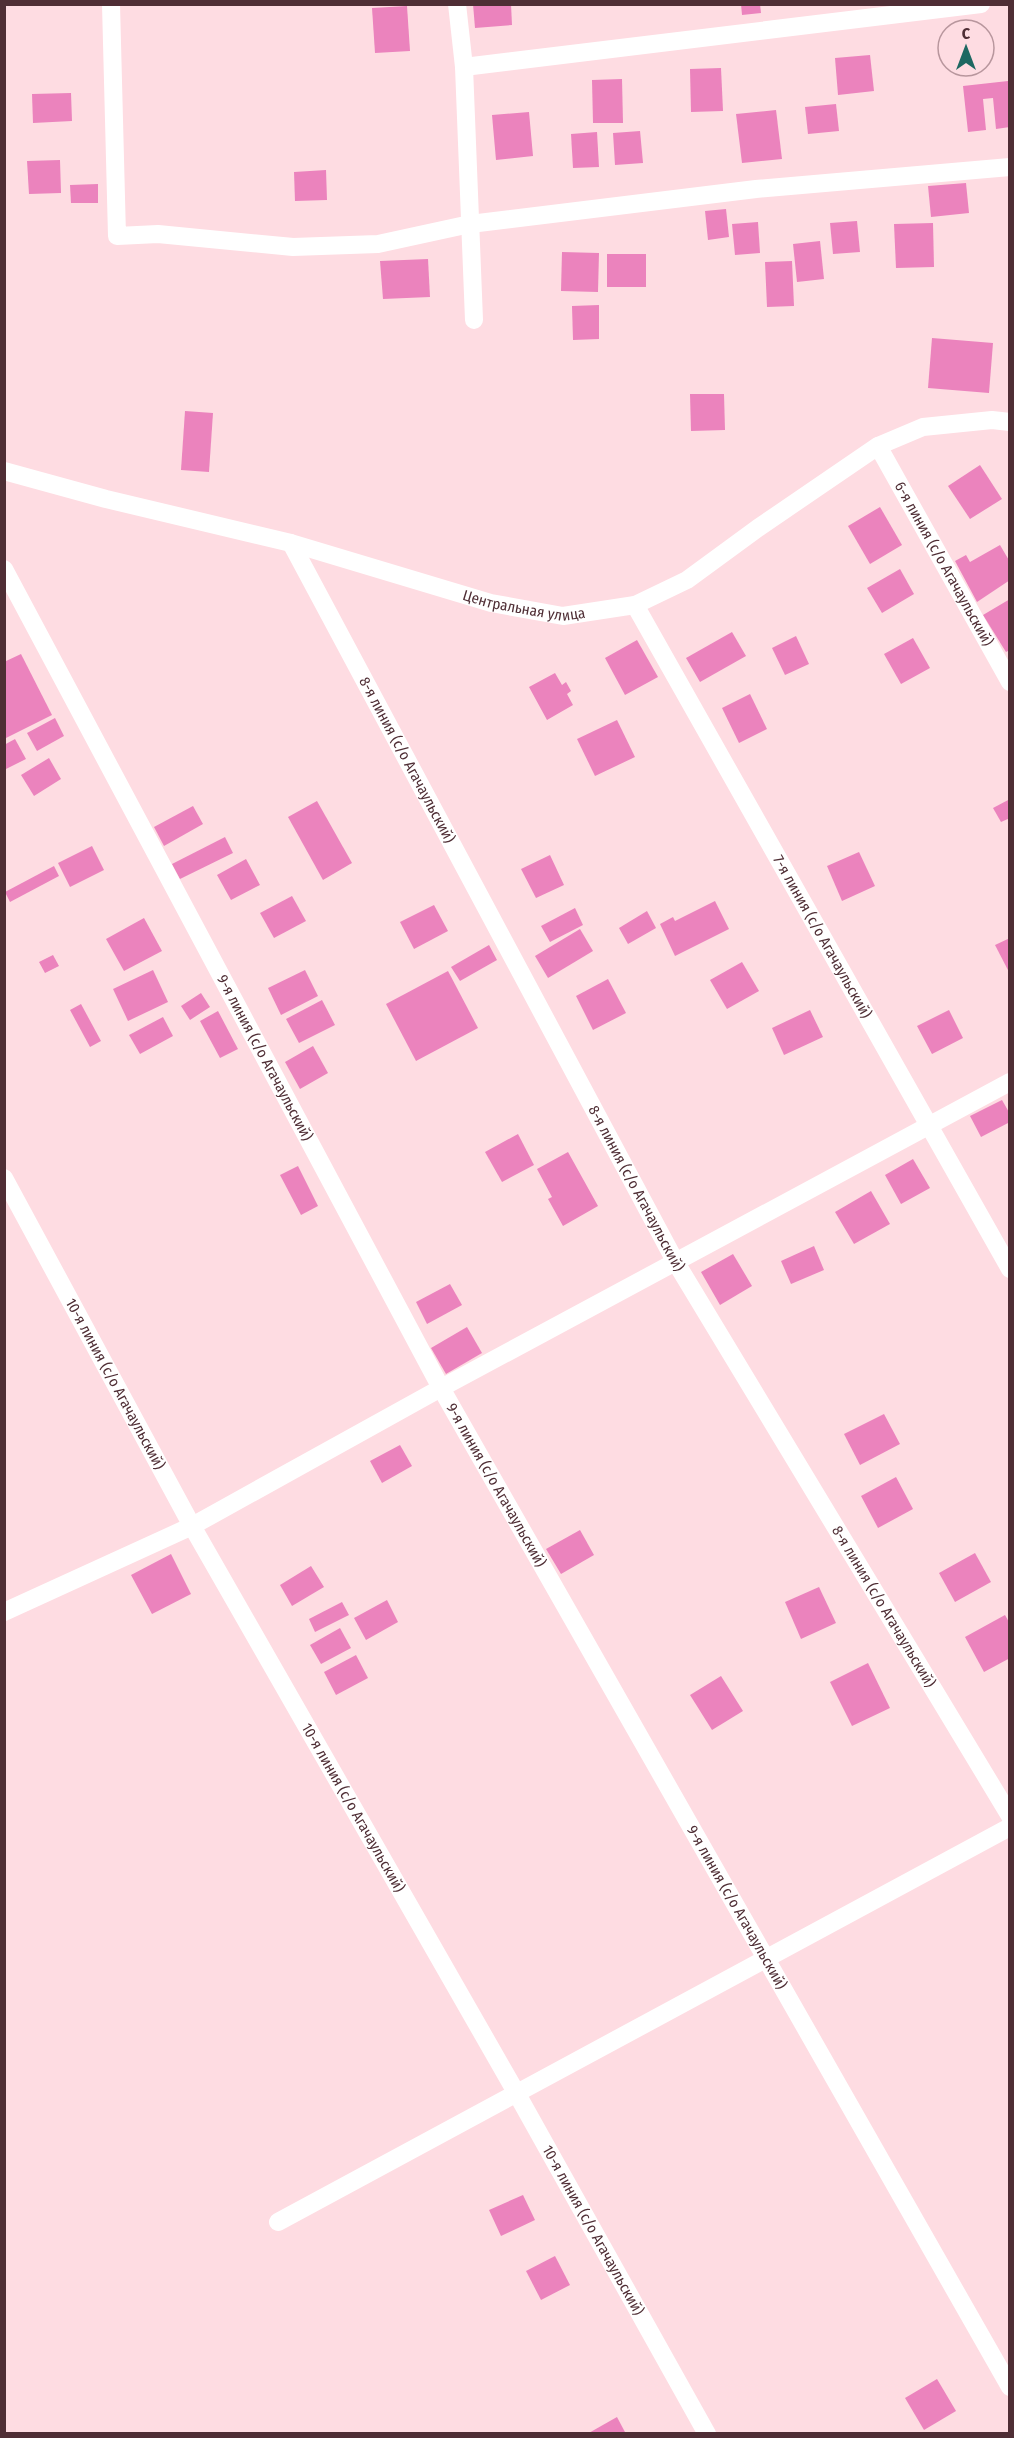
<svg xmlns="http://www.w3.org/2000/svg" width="1014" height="2438" viewBox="0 0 1014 2438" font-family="'Fira Sans Condensed',sans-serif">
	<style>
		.building { fill: #eb83bd }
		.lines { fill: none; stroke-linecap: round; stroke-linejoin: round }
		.minor { stroke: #fff; stroke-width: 18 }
		.labels { text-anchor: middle; stroke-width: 4.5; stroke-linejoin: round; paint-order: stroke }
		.street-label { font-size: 15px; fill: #4f2e35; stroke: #fedce2 }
	</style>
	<rect width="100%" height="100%" fill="#fedce2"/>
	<g class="building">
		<path d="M473 4H511L512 25 475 28Z"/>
		<path d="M741 4H760L761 13 742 15Z"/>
		<path d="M407 6 410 51 375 53 372 8Z"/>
		<path d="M870 55 874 91 838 95 835 58Z"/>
		<path d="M721 68 723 111 691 112 690 69Z"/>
		<path d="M622 79 623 123H593L592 80Z"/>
		<path d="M1008 81 1010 127 996 129 993 98 983 99 986 130 968 132 963 86Z"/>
		<path d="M71 93 72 121 33 123 32 94Z"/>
		<path d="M836 104 839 131 808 134 805 107Z"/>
		<path d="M776 110 782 159 742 163 736 114Z"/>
		<path d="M529 112 533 156 496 160 492 115Z"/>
		<path d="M640 131 643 163 615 165 613 133Z"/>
		<path d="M597 132 599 167 573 168 571 134Z"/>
		<path d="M60 160 61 193 29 194 27 161Z"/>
		<path d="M326 170 327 200 295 201 294 172Z"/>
		<path d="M966 183 969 213 931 217 928 186Z"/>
		<path d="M98 184V203H71L70 185Z"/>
		<path d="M726 209 729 237 708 240 705 211Z"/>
		<path d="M857 221 860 252 833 254 830 223Z"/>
		<path d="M758 222 760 253 735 255 732 224Z"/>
		<path d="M933 223 934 267 896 268 894 224Z"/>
		<path d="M820 241 824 279 797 282 793 244Z"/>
		<path d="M562 252 599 253 598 292 561 291Z"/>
		<rect x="607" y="254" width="39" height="33"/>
		<path d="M428 259 430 297 383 299 380 261Z"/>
		<path d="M792 261 794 306 767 307 765 262Z"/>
		<path d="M599 305V339L573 340 572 306Z"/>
		<path d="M932 338 993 343 989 393 928 388Z"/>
		<path d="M690 394H724L725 430 691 431Z"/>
		<path d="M185 411 213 413 209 472 181 470Z"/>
		<path d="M980 465 1002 499 970 519 948 486Z"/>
		<path d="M880 507 902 545 870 564 848 526Z"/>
		<path d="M1000 545 1010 562V580L977 602 955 561 966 555 970 562Z"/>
		<path d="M900 569 914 594 882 613 867 588Z"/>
		<path d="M1010 599V650L1006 652 983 615Z"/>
		<path d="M732 632 746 656 700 682 686 658Z"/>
		<path d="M796 636 809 664 785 675 772 648Z"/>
		<path d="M913 638 930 668 901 684 884 654Z"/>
		<path d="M637 640 658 677 625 695 605 658Z"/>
		<path d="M21 654 52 715 4 739V662Z"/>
		<path d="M555 673 562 685 566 682 571 691 567 694 573 705 547 720 529 687Z"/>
		<path d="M750 694 767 729 739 743 722 708Z"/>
		<path d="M55 718 64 736 37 751 27 733Z"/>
		<path d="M617 720 635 757 595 776 577 739Z"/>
		<path d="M15 739 26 759 4 770V745Z"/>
		<path d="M49 758 61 779 34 796 21 775Z"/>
		<path d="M1010 799V818L1001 822 993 808Z"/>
		<path d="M317 801 352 863 323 880 288 817Z"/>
		<path d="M193 806 203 824 164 846 154 827Z"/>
		<path d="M225 837 233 853 180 879 172 864Z"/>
		<path d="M92 846 104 870 70 887 58 863Z"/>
		<path d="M859 852 875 886 842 901 827 866Z"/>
		<path d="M550 855 564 885 536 898 521 869Z"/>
		<path d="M246 859 260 885 231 900 217 875Z"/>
		<path d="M54 866 59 876 10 902 5 892Z"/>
		<path d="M292 896 306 921 274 938 260 913Z"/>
		<path d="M715 901 729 929 675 956 660 924 673 917 675 921Z"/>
		<path d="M434 905 448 931 414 949 400 922Z"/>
		<path d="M575 908 583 925 550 942 541 926Z"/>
		<path d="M647 911 656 928 628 944 619 928Z"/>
		<path d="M144 918 162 951 124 971 106 939Z"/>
		<path d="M580 929 593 951 548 978 535 956Z"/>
		<path d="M1010 938V974L995 945Z"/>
		<path d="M489 945 497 960 460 981 451 967Z"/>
		<path d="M53 955 59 966 45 973 39 962Z"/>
		<path d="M742 962 759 991 727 1009 710 980Z"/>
		<path d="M153 970 168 1002 128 1021 113 989Z"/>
		<path d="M305 970 318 996 281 1015 268 988Z"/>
		<path d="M448 971 478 1028 416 1061 386 1004Z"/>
		<path d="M608 979 626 1013 593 1030 576 996Z"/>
		<path d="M201 993 210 1007 190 1020 181 1006Z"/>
		<path d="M322 1000 335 1025 299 1043 286 1019Z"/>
		<path d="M81 1004 101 1041 90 1047 70 1010Z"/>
		<path d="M810 1010 823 1037 784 1055 772 1028Z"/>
		<path d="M949 1010 963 1038 932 1054 917 1026Z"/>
		<path d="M218 1011 238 1049 220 1058 200 1021Z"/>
		<path d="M163 1017 173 1036 140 1054 129 1035Z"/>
		<path d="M313 1046 328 1073 300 1089 285 1062Z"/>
		<path d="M1002 1100 1010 1114V1122L981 1137 970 1116Z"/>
		<path d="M518 1134 534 1165 502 1182 485 1152Z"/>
		<path d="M568 1152 598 1206 563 1226 548 1199 552 1197 537 1169Z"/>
		<path d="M913 1159 930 1188 901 1204 885 1175Z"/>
		<path d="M298 1166 318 1206 301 1215 280 1175Z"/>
		<path d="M871 1191 890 1224 854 1244 835 1212Z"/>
		<path d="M814 1246 824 1270 791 1284 781 1261Z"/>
		<path d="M733 1254 752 1286 720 1305 701 1272Z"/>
		<path d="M450 1284 462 1305 427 1324 416 1302Z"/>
		<path d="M467 1327 482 1353 446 1374 431 1348Z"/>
		<path d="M884 1414 900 1444 860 1465 844 1434Z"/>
		<path d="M400 1445 412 1466 382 1483 370 1461Z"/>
		<path d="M896 1477 913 1509 878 1528 861 1496Z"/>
		<path d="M580 1530 594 1555 561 1574 546 1549Z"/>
		<path d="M975 1553 991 1582 955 1602 939 1573Z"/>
		<path d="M171 1554 191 1594 152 1614 131 1575Z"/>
		<path d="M311 1566 324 1587 292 1606 280 1585Z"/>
		<path d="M819 1587 836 1623 801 1639 785 1602Z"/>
		<path d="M387 1600 398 1622 366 1640 354 1618Z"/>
		<path d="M342 1602 349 1615 315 1632 309 1619Z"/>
		<path d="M1005 1615 1010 1624V1658L984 1672 965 1637Z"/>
		<path d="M340 1628 351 1648 321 1664 310 1645Z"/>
		<path d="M356 1655 368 1678 336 1695 324 1672Z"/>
		<path d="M868 1663 890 1708 852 1726 830 1682Z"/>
		<path d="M721 1676 743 1711 712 1730 690 1695Z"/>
		<path d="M523 2195 535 2220 501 2236 489 2210Z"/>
		<path d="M555 2256 570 2285 541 2300 526 2271Z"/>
		<path d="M937 2379 956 2411 924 2430 905 2398Z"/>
		<path d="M617 2417 626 2434H587Z"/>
	</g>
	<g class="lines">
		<g class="minor">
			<path d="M111 4 117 236 158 234 293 247 378 244 470 224 756 189 1010 167"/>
			<path d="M457 4 464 67 474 320"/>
			<path d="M464 67 981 4"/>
			<path id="s1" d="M878 446 1010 682"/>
			<path id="s2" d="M4 471 106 499 291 543 491 603 563 616 635 605 687 580 758 528 878 446 923 427 992 420 1010 422"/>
			<path id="s3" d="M291 543 675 1261 1010 1816"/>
			<path id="s4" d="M4 569 441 1388 1010 2387"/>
			<path id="s5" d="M635 605 1010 1269"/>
			<path id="s6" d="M4 1178 192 1526 517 2094 707 2434"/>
			<path d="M4 1612 192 1526 441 1388 1010 1082"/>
			<path d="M278 2222 1010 1827"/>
		</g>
	</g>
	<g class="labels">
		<g class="street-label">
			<text dy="5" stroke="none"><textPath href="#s1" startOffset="135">6-я линия (с/о Агачаульский)</textPath></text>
			<text dy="5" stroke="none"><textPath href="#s2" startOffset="538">Центральная улица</textPath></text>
			<text dy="5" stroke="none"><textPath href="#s3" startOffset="246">8-я линия (с/о Агачаульский)</textPath></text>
			<text dy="5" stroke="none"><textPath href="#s5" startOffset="381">7-я линия (с/о Агачаульский)</textPath></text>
			<text dy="5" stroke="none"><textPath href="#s4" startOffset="554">9-я линия (с/о Агачаульский)</textPath></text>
			<text dy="5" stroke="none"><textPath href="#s3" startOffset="732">8-я линия (с/о Агачаульский)</textPath></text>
			<text dy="5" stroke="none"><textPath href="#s6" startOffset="234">10-я линия (с/о Агачаульский)</textPath></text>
			<text dy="5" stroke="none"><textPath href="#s4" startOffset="1040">9-я линия (с/о Агачаульский)</textPath></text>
			<text dy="5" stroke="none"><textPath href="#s3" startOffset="1218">8-я линия (с/о Агачаульский)</textPath></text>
			<text dy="5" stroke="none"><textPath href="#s6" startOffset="720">10-я линия (с/о Агачаульский)</textPath></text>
			<text dy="5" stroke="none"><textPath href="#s4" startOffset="1526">9-я линия (с/о Агачаульский)</textPath></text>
			<text dy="5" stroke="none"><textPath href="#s6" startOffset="1206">10-я линия (с/о Агачаульский)</textPath></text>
		</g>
	</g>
	<rect width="1014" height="2438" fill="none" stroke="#4f2e35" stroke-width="12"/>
	<g transform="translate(966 48)"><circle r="28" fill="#fedce2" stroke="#b8969d" stroke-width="1.5"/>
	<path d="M0-4.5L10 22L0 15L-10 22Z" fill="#1e6862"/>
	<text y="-9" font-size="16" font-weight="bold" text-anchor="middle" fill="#4f2e35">С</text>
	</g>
</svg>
